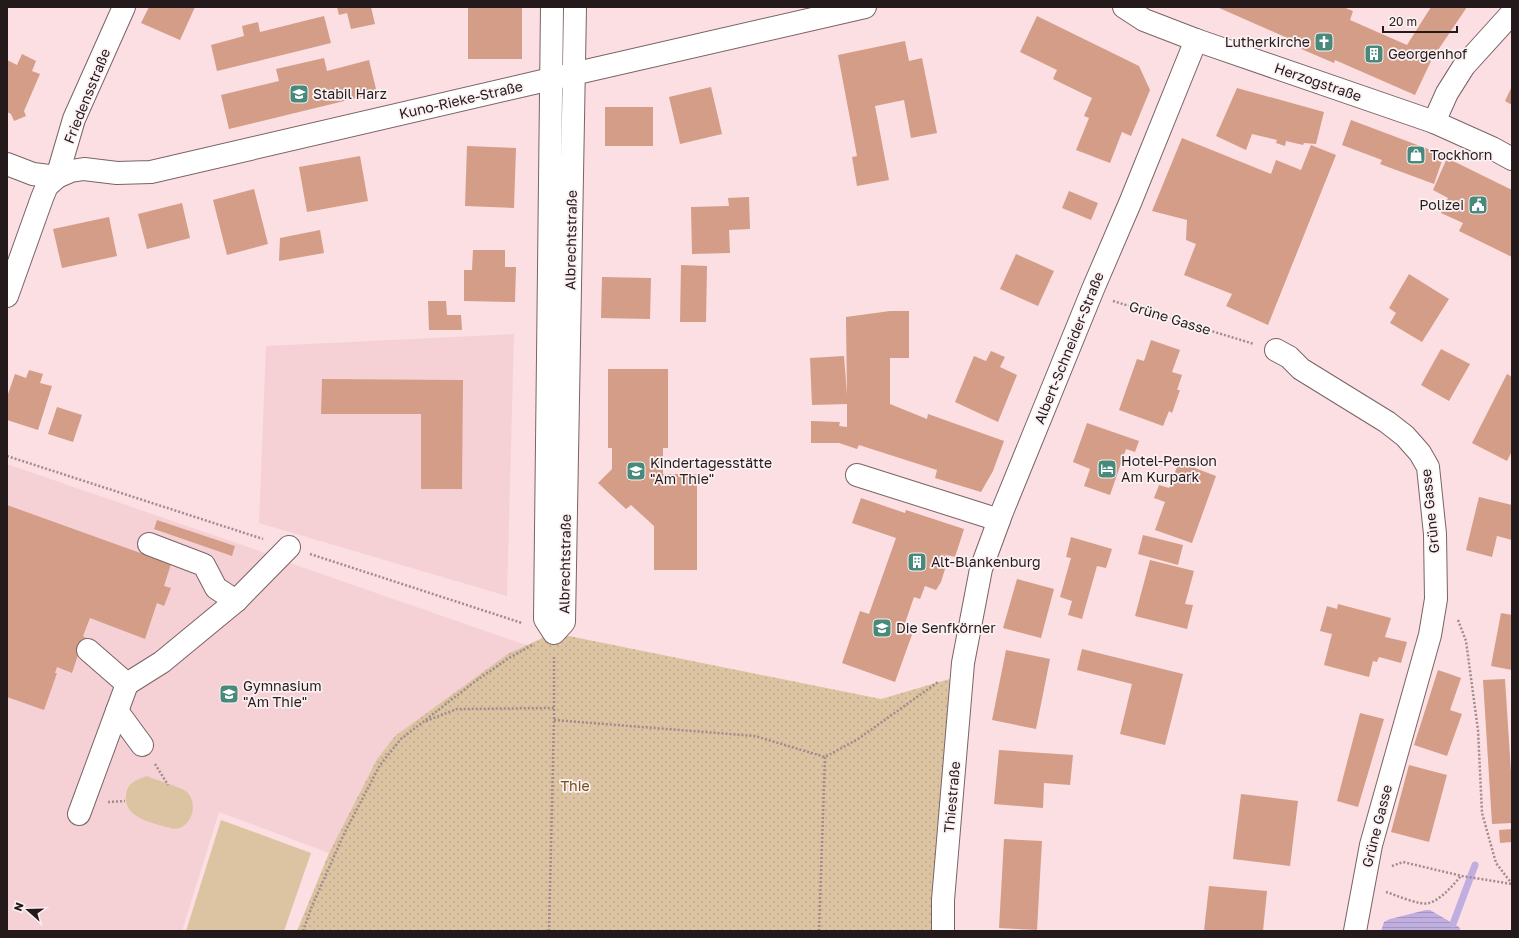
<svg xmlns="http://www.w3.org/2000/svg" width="1519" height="938" viewBox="0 0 1519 938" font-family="'Golos Text',sans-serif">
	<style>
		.built { fill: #f5d1d6 }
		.park { fill: url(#park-dots) }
		.garden { fill: #dcc4a2 }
		.water { fill: url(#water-rules) }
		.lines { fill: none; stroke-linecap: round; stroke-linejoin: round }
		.stream { stroke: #c1aee0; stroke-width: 7 }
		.building { fill: #d49d87 }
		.minor-casing { stroke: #7a6366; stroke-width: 24 }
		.path { stroke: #a08b8d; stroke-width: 2.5; stroke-dasharray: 2 2; stroke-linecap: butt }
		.minor { stroke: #fff; stroke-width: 22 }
		.labels { text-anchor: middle; stroke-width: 3.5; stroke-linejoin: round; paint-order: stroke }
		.poi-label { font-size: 14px; fill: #241a1b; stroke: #fcf1f2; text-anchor: start }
		.street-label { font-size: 14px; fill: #241a1b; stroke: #fcf1f2 }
		.park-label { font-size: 14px; fill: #6f4f16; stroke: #fcf1f2 }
	</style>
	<defs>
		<pattern id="park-dots" width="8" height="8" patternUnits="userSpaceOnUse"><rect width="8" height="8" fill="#dcc4a2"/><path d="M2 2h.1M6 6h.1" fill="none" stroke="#bda88b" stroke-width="1.8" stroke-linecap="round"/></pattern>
		<pattern id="water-rules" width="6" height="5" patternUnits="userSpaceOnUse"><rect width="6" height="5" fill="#c1aee0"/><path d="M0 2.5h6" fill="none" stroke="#a695c0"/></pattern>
	</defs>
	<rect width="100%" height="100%" fill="#fbdfe2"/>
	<g class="built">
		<path d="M514 334 507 596 259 523 266 346Z"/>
		<path d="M7 464 271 555 284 561 526 645 509 653 395 736 377 759 329 853 219 812 182 931H7Z"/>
	</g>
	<path class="park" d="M554 633 881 699 953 678 935 931H297L329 853 377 759 395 736 509 653Z"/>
	<g class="garden">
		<path d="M147 776C155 780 182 787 187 792 201 806 188 834 170 828 153 823 123 818 126 795 127 783 136 780 147 776Z"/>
		<path d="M221 820 311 853 284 931H186Z"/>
	</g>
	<path class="water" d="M1426 910H1430L1459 927 1461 931H1381L1384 922 1390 919Z"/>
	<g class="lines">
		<path class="stream" d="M1453 924 1475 865"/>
	</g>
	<g class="building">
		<path d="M149 7H195L180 40 141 23Z"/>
		<path d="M337 7H371L375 24 351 29 347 13 339 15Z"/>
		<rect x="468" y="7" width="54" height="52"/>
		<path d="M1217 7H1343L1353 11 1350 20 1407 45 1431 7H1467L1432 59 1415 95 1335 60 1334 63 1299 48 1301 44Z"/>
		<path d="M324 16 331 43 217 71 211 45 244 36 242 26 258 22 260 32Z"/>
		<path d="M1037 16 1139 66 1150 90 1131 136 1122 132 1110 163 1076 150 1089 118 1084 116 1092 98 1053 79 1057 70 1020 52Z"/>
		<path d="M905 41 909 61 922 58 937 133 911 138 904 100 875 106 889 180 857 186 852 157 857 156 838 55Z"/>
		<path d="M22 54 36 61 32 71 40 74 24 111 26 116 14 121 11 114 7 112V60L17 65Z"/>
		<path d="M324 58 327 71 369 60 377 93 229 129 221 95 279 81 276 69Z"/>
		<path d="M1512 86V105L1505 101Z"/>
		<path d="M711 87 722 134 680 144 669 97Z"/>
		<path d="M1237 88 1324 112 1316 144 1304 143 1303 145 1286 141 1285 146 1276 143 1277 140 1252 134 1246 150 1216 136Z"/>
		<rect x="605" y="107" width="48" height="39"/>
		<path d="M1351 120 1444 155 1434 184 1380 164 1382 160 1342 145Z"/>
		<path d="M1182 138 1271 174 1276 160 1301 170 1311 145 1336 155 1268 325 1226 306 1232 294 1184 275 1196 244 1186 240 1187 220 1152 211Z"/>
		<path d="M467 146 516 148 514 208 465 206Z"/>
		<path d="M360 156 368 201 307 212 299 167Z"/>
		<path d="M1447 158 1512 190V257L1459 231 1463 223 1441 213 1448 198 1433 190Z"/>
		<path d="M254 189 268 244 227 255 213 200Z"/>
		<path d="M1069 191 1098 203 1091 220 1062 208Z"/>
		<path d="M749 197 750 229 729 230 730 253 692 254 691 207 729 206 728 198Z"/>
		<path d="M182 203 190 238 147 249 138 214Z"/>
		<path d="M109 217 117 256 62 268 53 229Z"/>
		<path d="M320 230 324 253 279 261 280 238Z"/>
		<path d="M473 250H505V267H516L515 302 464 301V270H472Z"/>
		<path d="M1016 254 1054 271 1038 306 1000 289Z"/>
		<path d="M681 265 707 266 706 322H680Z"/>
		<path d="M1409 274 1449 299 1422 342 1390 323 1396 313 1389 308Z"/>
		<path d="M602 277 651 278 650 319 601 318Z"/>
		<path d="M428 301H446L447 315H461L462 330H429Z"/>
		<path d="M890 311H909V358H890V404L927 419 928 414 1004 441 993 471 981 492 935 478 937 470 859 445 857 449 839 443H811V421L840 422 839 426 847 427V404L812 405 810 358 844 356 847 395 846 317Z"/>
		<path d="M1151 340 1180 350 1172 372 1182 375 1177 390H1180L1172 413 1169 411 1163 426 1119 410 1137 359 1144 361Z"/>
		<path d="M1441 349 1470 364 1449 401 1421 385Z"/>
		<path d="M991 351 1005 357 1000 367 1017 375 998 422 955 402 974 356 986 361Z"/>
		<path d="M608 369H668V448H663V474H697V570H654V526L631 505 626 509 598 483 612 469V448H608Z"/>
		<path d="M29 370 43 374 40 383 52 386 38 430 7 420V397L15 374 26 378Z"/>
		<path d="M1507 374 1512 377V451L1507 461 1472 443Z"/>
		<path d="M322 379 463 380 462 489H421V414H321Z"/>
		<path d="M57 407 82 415 73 442 48 434Z"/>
		<path d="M1087 423 1139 441 1135 452 1126 449 1110 495 1084 486 1090 469 1073 462Z"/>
		<path d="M1179 462 1216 476 1192 543 1155 530 1165 502 1154 498 1159 485 1169 488Z"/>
		<path d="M1479 497 1512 505V540L1497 536 1492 557 1466 550Z"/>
		<path d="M861 498 905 513 906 510 964 529 955 557 940 553 949 556 941 582 936 590 925 586 920 599 914 597 904 626 914 629 895 682 842 663 860 611 869 614 896 538 852 523Z"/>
		<path d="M7 505 171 564 164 586 171 588 164 606 157 603 145 639 90 618 83 636 93 643 78 655 72 673 57 667 55 673H57L44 710 7 697Z"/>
		<path d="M157 520 235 546 232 556 154 529Z"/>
		<path d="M1143 535 1183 545 1178 565 1138 554Z"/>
		<path d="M1071 537 1112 549 1106 568 1097 566 1082 619 1068 615 1072 601 1060 597 1071 558 1066 557Z"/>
		<path d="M1150 560 1194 571 1185 604 1193 605 1187 629 1135 616Z"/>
		<path d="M1017 579 1054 589 1041 638 1003 628Z"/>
		<path d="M1338 604 1391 618 1385 637 1407 642 1401 663 1379 657 1377 662 1373 661 1369 677 1324 665 1332 634 1320 631 1327 606 1337 609Z"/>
		<path d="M1501 613 1512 615V670L1491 666Z"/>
		<path d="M1082 649 1183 674 1165 745 1120 734 1132 684 1077 670Z"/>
		<path d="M1006 650 1050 659 1036 729 992 720Z"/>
		<path d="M1438 670 1461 678 1450 710 1462 714 1447 756 1414 745Z"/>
		<path d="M1505 679 1512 788V823L1492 824 1483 680Z"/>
		<path d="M1360 713 1384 719 1358 807 1337 801Z"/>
		<path d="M999 750 1073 755 1070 785 1044 783 1043 808 994 804Z"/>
		<path d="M1409 765 1447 775 1429 842 1391 832Z"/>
		<path d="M1241 794 1298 801 1290 866 1233 859Z"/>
		<path d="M1512 829V842L1500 843 1499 830Z"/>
		<path d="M1004 839 1042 841 1037 930 999 928Z"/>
		<path d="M1209 886 1267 891 1263 931H1204Z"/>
	</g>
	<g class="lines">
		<g class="minor-casing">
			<g id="minor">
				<path d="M552 7 545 619 554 633 564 622 575 7"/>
				<path d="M1124 7 1144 20 1196 40 1434 122 1492 148 1512 159"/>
				<path d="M1434 122 1447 93 1464 66 1512 13"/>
				<path d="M7 164 33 174 57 177 71 171 84 169 117 173 151 172 551 79 865 7"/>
				<path d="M7 296 42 198 47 186 57 177 74 119 124 7"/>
				<path d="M1276 350 1289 357 1301 369 1387 422 1405 436 1420 453 1428 467 1435 534 1436 599 1430 635 1371 845 1355 931"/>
				<path d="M857 475 999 520"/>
				<path d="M149 544 204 565 216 588 236 601"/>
				<path d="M88 650 127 684 162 662 236 601 289 547"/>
				<path d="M117 711 142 745"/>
				<path d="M79 814 127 684"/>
				<path d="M943 931V900L963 663 981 569 1002 512 1093 289 1130 203 1196 40"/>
			</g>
		</g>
		<g class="path">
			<path d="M1113 301 1254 344"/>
			<path d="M7 456 263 539"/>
			<path d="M310 554 522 623"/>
			<path d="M1458 620 1466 641 1478 730 1482 813 1496 863 1512 884"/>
			<path d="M554 720 755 736 825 757 858 739 938 682"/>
			<path d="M426 721 457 709 554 708"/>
			<path d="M155 764 168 785"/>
			<path d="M108 802 125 801"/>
			<path d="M1392 866 1403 862 1462 876 1512 884"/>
			<path d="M1386 892C1396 895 1420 906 1429 903 1442 899 1453 885 1461 876"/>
			<path d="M303 931 312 906 344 834 380 765 401 739 473 683 509 658 534 644"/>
			<path d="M549 931 554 720V656"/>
			<path d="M819 931 825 757"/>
		</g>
		<use href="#minor" class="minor"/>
	</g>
	<defs>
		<g id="church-square" transform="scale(1)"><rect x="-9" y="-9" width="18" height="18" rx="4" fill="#478a7c" stroke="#fcf1f2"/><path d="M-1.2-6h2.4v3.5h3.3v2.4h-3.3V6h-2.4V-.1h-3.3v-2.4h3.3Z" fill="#fff"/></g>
		<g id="building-square" transform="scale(1)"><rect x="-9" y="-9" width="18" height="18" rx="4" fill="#478a7c" stroke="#fcf1f2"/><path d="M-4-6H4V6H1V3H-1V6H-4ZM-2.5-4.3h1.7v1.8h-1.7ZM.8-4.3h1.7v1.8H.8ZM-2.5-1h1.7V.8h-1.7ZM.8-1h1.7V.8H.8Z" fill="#fff"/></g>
		<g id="school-square" transform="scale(1)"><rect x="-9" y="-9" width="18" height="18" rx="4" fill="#478a7c" stroke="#fcf1f2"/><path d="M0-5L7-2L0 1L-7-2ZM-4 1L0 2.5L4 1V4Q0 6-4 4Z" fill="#fff"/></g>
		<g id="shop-square" transform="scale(1)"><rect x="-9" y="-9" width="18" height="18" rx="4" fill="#478a7c" stroke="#fcf1f2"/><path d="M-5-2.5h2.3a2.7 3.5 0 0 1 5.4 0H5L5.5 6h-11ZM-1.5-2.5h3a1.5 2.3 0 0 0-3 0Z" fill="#fff"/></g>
		<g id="civic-square" transform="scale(1)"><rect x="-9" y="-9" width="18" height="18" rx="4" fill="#478a7c" stroke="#fcf1f2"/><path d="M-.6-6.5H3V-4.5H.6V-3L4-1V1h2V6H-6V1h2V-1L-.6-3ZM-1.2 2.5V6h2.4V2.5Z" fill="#fff"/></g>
		<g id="hotel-square" transform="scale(1)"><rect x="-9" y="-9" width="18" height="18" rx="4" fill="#478a7c" stroke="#fcf1f2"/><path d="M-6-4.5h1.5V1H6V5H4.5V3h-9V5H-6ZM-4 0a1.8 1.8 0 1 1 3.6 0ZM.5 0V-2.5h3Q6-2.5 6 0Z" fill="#fff"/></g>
	</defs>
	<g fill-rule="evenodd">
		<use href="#church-square" x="1324" y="42"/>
		<use href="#building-square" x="1374" y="54"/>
		<use href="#school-square" x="299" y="94"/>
		<use href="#shop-square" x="1416" y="155"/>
		<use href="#civic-square" x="1478" y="205"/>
		<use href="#hotel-square" x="1107" y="469"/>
		<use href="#school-square" x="636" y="471"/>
		<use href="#building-square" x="917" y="562"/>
		<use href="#school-square" x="882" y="628"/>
		<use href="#school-square" x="229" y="694"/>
	</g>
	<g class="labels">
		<g class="poi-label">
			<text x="1310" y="47" text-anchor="end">Lutherkirche</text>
			<text x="1388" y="59">Georgenhof</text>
			<text x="313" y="99">Stabil Harz</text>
			<text x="1430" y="160">Tockhorn</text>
			<text x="1464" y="210" text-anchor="end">Polizei</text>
			<text x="1121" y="466">Hotel-Pension<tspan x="1121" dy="16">Am Kurpark</tspan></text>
			<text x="650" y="468">Kindertagesstätte<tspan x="650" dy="16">"Am Thie"</tspan></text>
			<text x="931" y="567">Alt-Blankenburg</text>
			<text x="896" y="633">Die Senfkörner</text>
			<text x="243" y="691">Gymnasium<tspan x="243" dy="16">"Am Thie"</tspan></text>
		</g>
		<g class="street-label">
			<text transform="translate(1318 82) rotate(19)" y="5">Herzogstraße</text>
			<text transform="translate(87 96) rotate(-68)" y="5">Friedensstraße</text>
			<text transform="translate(461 100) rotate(-13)" y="5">Kuno-Rieke-Straße</text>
			<text transform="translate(571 240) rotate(-89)" y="5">Albrechtstraße</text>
			<text transform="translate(1170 318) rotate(17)" y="5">Grüne Gasse</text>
			<text transform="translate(1069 348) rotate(-68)" y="5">Albert-Schneider-Straße</text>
			<text transform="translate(1430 511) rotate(-96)" y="5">Grüne Gasse</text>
			<text transform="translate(565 564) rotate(-89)" y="5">Albrechtstraße</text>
			<text transform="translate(952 797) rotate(-85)" y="5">Thiestraße</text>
			<text transform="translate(1377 826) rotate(-76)" y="5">Grüne Gasse</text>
		</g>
		<g class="park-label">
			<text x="575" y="791">Thie</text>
		</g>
	</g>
	<rect width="1519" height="938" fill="none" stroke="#241a1b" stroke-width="16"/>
	<g transform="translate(28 910) rotate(290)" stroke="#fcf1f2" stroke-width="3" paint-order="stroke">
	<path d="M0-3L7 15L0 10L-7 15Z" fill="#241a1b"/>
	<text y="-6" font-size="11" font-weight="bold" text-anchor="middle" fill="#241a1b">N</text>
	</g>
	<path d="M1383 26v6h74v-6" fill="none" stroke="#241a1b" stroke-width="2"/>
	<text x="1389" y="26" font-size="12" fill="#241a1b" stroke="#fcf1f2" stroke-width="3" paint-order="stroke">20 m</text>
</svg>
